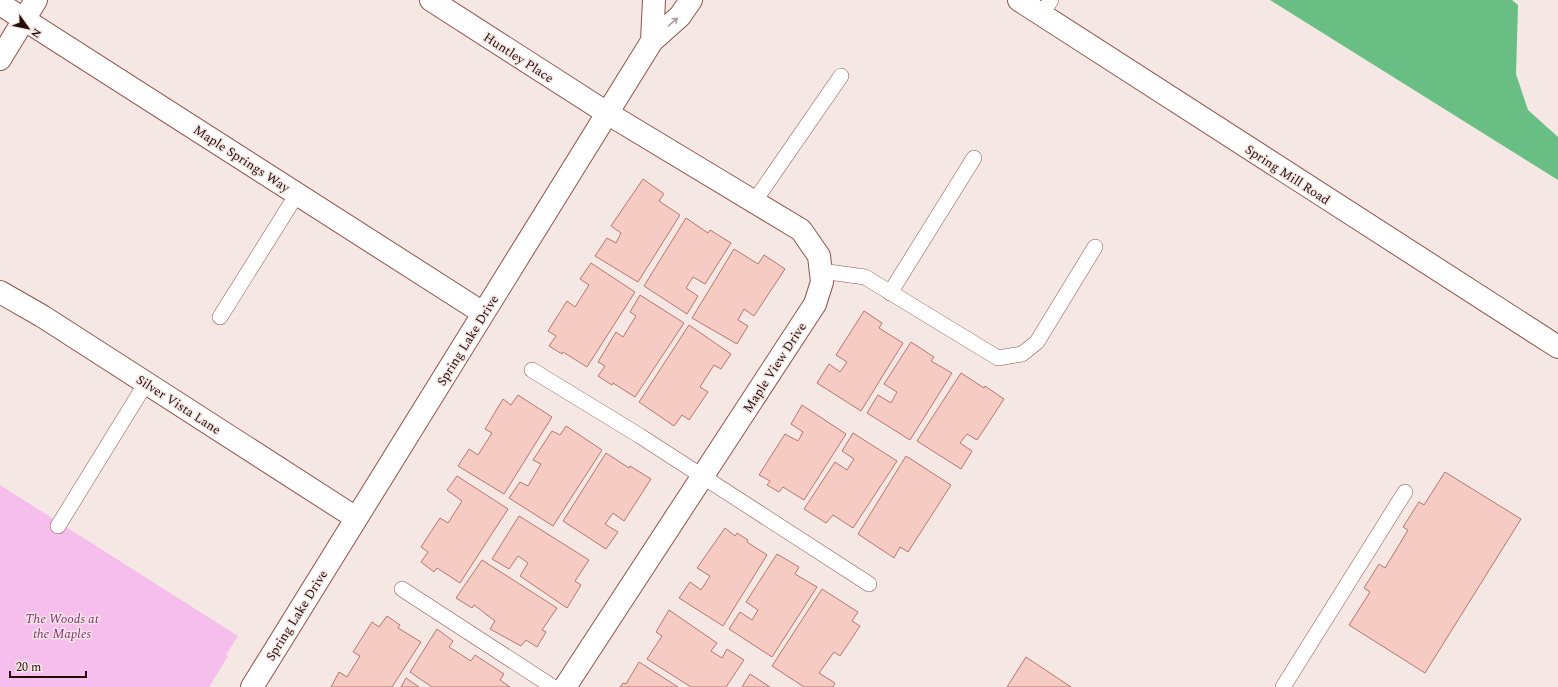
<svg xmlns="http://www.w3.org/2000/svg" width="1558" height="687" viewBox="0 0 1558 687" font-family="Spectral,serif">
	<style>
		.green { fill: #f5beec }
		.water { fill: #69bf83 }
		.building { fill: #f5cbc3; stroke: #b6776a }
		.lines { fill: none; stroke-linecap: round; stroke-linejoin: round }
		.service-casing { stroke: #905449; stroke-width: 16 }
		.minor-casing { stroke: #905449; stroke-width: 24 }
		.tertiary-casing { stroke: #905449; stroke-width: 24 }
		.service { stroke: #fff; stroke-width: 15 }
		.minor { stroke: #fff; stroke-width: 22 }
		.tertiary { stroke: #fff; stroke-width: 22 }
		.oneway { stroke: #a79e9c }
		.labels { text-anchor: middle; stroke-width: 3; stroke-linejoin: round; paint-order: stroke }
		.street-label { font-size: 13px; fill: #230c08; stroke: #f5e7e4 }
		.park-label { font-size: 13px; font-style: italic; fill: #852e7c; stroke: #f5e7e4 }
	</style>
	<rect width="100%" height="100%" fill="#f5e7e4"/>
	<path class="green" d="M0 485 238 636 226 655 228 656 209 687H0Z"/>
	<path class="water" d="M1270 0H1512L1518 5 1516 74 1528 110 1558 137V180Z"/>
	<g class="building">
		<path d="M643 179 664 194 659 201 680 215 638 282 595 256 607 238 616 243 621 233 611 226Z"/>
		<path d="M686 218 708 233 710 230 731 243 705 284 693 277 686 288 698 296 687 314 644 286Z"/>
		<path d="M734 249 758 264 764 255 785 269 754 316 744 309 738 320 748 326 737 344 692 318Z"/>
		<path d="M591 263 635 292 587 367 563 352 562 354 549 346 556 336 548 331 567 301 575 307 589 285 580 279Z"/>
		<path d="M640 295 684 323 635 397 613 383 612 385 598 376 605 366 598 362 616 332 623 337 636 316 630 312Z"/>
		<path d="M864 311 882 323 879 328 903 343 861 411 817 383 829 364 840 372 847 362 836 355Z"/>
		<path d="M689 325 731 354 721 369 714 365 700 387 708 392 689 420 682 415 674 426 639 402Z"/>
		<path d="M911 342 934 357 931 361 952 373 910 440 867 413 878 395 891 403 897 392 884 384Z"/>
		<path d="M961 373 984 388 985 386 1004 399 977 440 967 434 960 443 972 451 961 469 917 441Z"/>
		<path d="M518 395 552 417 504 494 458 466 469 449 478 455 492 433 485 429 503 399 511 405Z"/>
		<path d="M802 405 846 434 804 500 783 487 779 492 767 485 770 481 759 475 785 434 798 441 803 432 791 424Z"/>
		<path d="M566 426 602 450 553 526 509 498 520 482 528 486 541 464 533 460 552 431 560 435Z"/>
		<path d="M853 433 897 461 853 528 833 515 826 523 804 509 835 462 847 470 854 459 842 451Z"/>
		<path d="M606 453 629 468 630 466 651 479 624 521 613 513 605 524 618 532 606 549 563 521Z"/>
		<path d="M906 456 951 485 908 552 900 547 894 558 858 534Z"/>
		<path d="M1445 472 1521 519 1425 673 1349 625 1370 592 1364 588 1379 564 1385 568 1408 530 1403 527 1419 502 1424 505Z"/>
		<path d="M457 476 508 509 460 583 437 568 434 572 421 562 428 552 421 547 440 518 448 523 462 501 447 490Z"/>
		<path d="M519 516 589 560 575 581 581 585 567 608 520 576 528 563 518 556 509 569 492 559Z"/>
		<path d="M725 528 735 536 737 533 748 540 747 542 767 555 723 626 679 598 690 582 701 590 710 576 697 568Z"/>
		<path d="M777 554 799 567 795 574 817 587 772 657 729 629 740 612 752 620 758 610 746 602Z"/>
		<path d="M482 560 557 608 542 630 546 632 537 647 526 640 521 646 490 629 495 621 474 605 472 608 456 598Z"/>
		<path d="M822 589 858 612 852 621 860 626 840 656 834 652 819 673 835 683 833 687H804L772 666Z"/>
		<path d="M669 610 717 643 711 651 722 658 727 649 744 660 726 687H691L647 659 662 636 656 632Z"/>
		<path d="M387 616 400 625 398 628 421 642 392 687H331L339 672 347 677 360 656 353 652 372 622 379 627Z"/>
		<path d="M437 629 453 641 449 647 471 661 475 655 504 674 500 680 510 687H432L410 672Z"/>
		<path d="M1026 657 1071 687H1007Z"/>
		<path d="M639 662 678 687H620L623 683 626 684Z"/>
		<path d="M750 674 770 687H742Z"/>
		<path d="M406 678 419 687H401Z"/>
	</g>
	<g class="lines">
		<g class="service-casing">
			<g id="service">
				<path d="M1041 15 1051 0"/>
				<path d="M754 202 841 76"/>
				<path d="M821 271 865 277 998 358 1022 354 1037 342 1095 247"/>
				<path d="M890 293 974 158"/>
				<path d="M220 317 297 194"/>
				<path d="M532 370 640 436 869 584"/>
				<path d="M58 526 146 383"/>
				<path d="M402 589 553 687"/>
				<path d="M1283 687 1405 492"/>
			</g>
		</g>
		<g class="minor-casing">
			<g id="minor">
				<path d="M431 0 607 113 801 230 819 256 822 282 815 304 565 687"/>
				<path d="M0 4 483 313"/>
				<path d="M652 41 654 0"/>
				<path d="M0 59 36 0"/>
				<path d="M0 292 42 316 356 518"/>
				<path d="M252 687 652 41 680 16 691 0"/>
			</g>
		</g>
		<g class="tertiary-casing">
			<path id="tertiary" d="M1019 0 1558 347"/>
		</g>
		<use href="#service" class="service"/>
		<use href="#minor" class="minor"/>
		<use href="#tertiary" class="tertiary"/>
	</g>
	<defs><path id="oneway-shaft" d="M-6 0H5M1.5-3L5.5 0L1.5 3" fill="none" stroke-width="1.6" stroke-linecap="round" stroke-linejoin="round"/></defs>
	<use class="oneway" href="#oneway-shaft" transform="translate(673 22) rotate(-41)"/>
	<g class="labels">
		<g class="street-label">
			<text transform="translate(519 57) rotate(33)" y="5">Huntley Place</text>
			<text transform="translate(242 158) rotate(33)" y="5">Maple Springs Way</text>
			<text transform="translate(1288 174) rotate(33)" y="5">Spring Mill Road</text>
			<text transform="translate(467 340) rotate(-58)" y="5">Spring Lake Drive</text>
			<text transform="translate(774 367) rotate(-57)" y="5">Maple View Drive</text>
			<text transform="translate(179 404) rotate(33)" y="5">Silver Vista Lane</text>
			<text transform="translate(296 615) rotate(-58)" y="5">Spring Lake Drive</text>
		</g>
		<g class="park-label">
			<text x="62" y="623">The Woods at<tspan x="62" dy="15">the Maples</tspan></text>
		</g>
	</g>
	<g transform="translate(28 28) rotate(123)" stroke="#f5e7e4" stroke-width="3" paint-order="stroke">
	<path d="M0-3L7 15L0 10L-7 15Z" fill="#230c08"/>
	<text y="-6" font-size="11" font-weight="bold" text-anchor="middle" fill="#230c08">N</text>
	</g>
	<path d="M10 671v6h76v-6" fill="none" stroke="#230c08" stroke-width="2"/>
	<text x="16" y="671" font-size="12" fill="#230c08" stroke="#f5e7e4" stroke-width="3" paint-order="stroke">20 m</text>
</svg>
